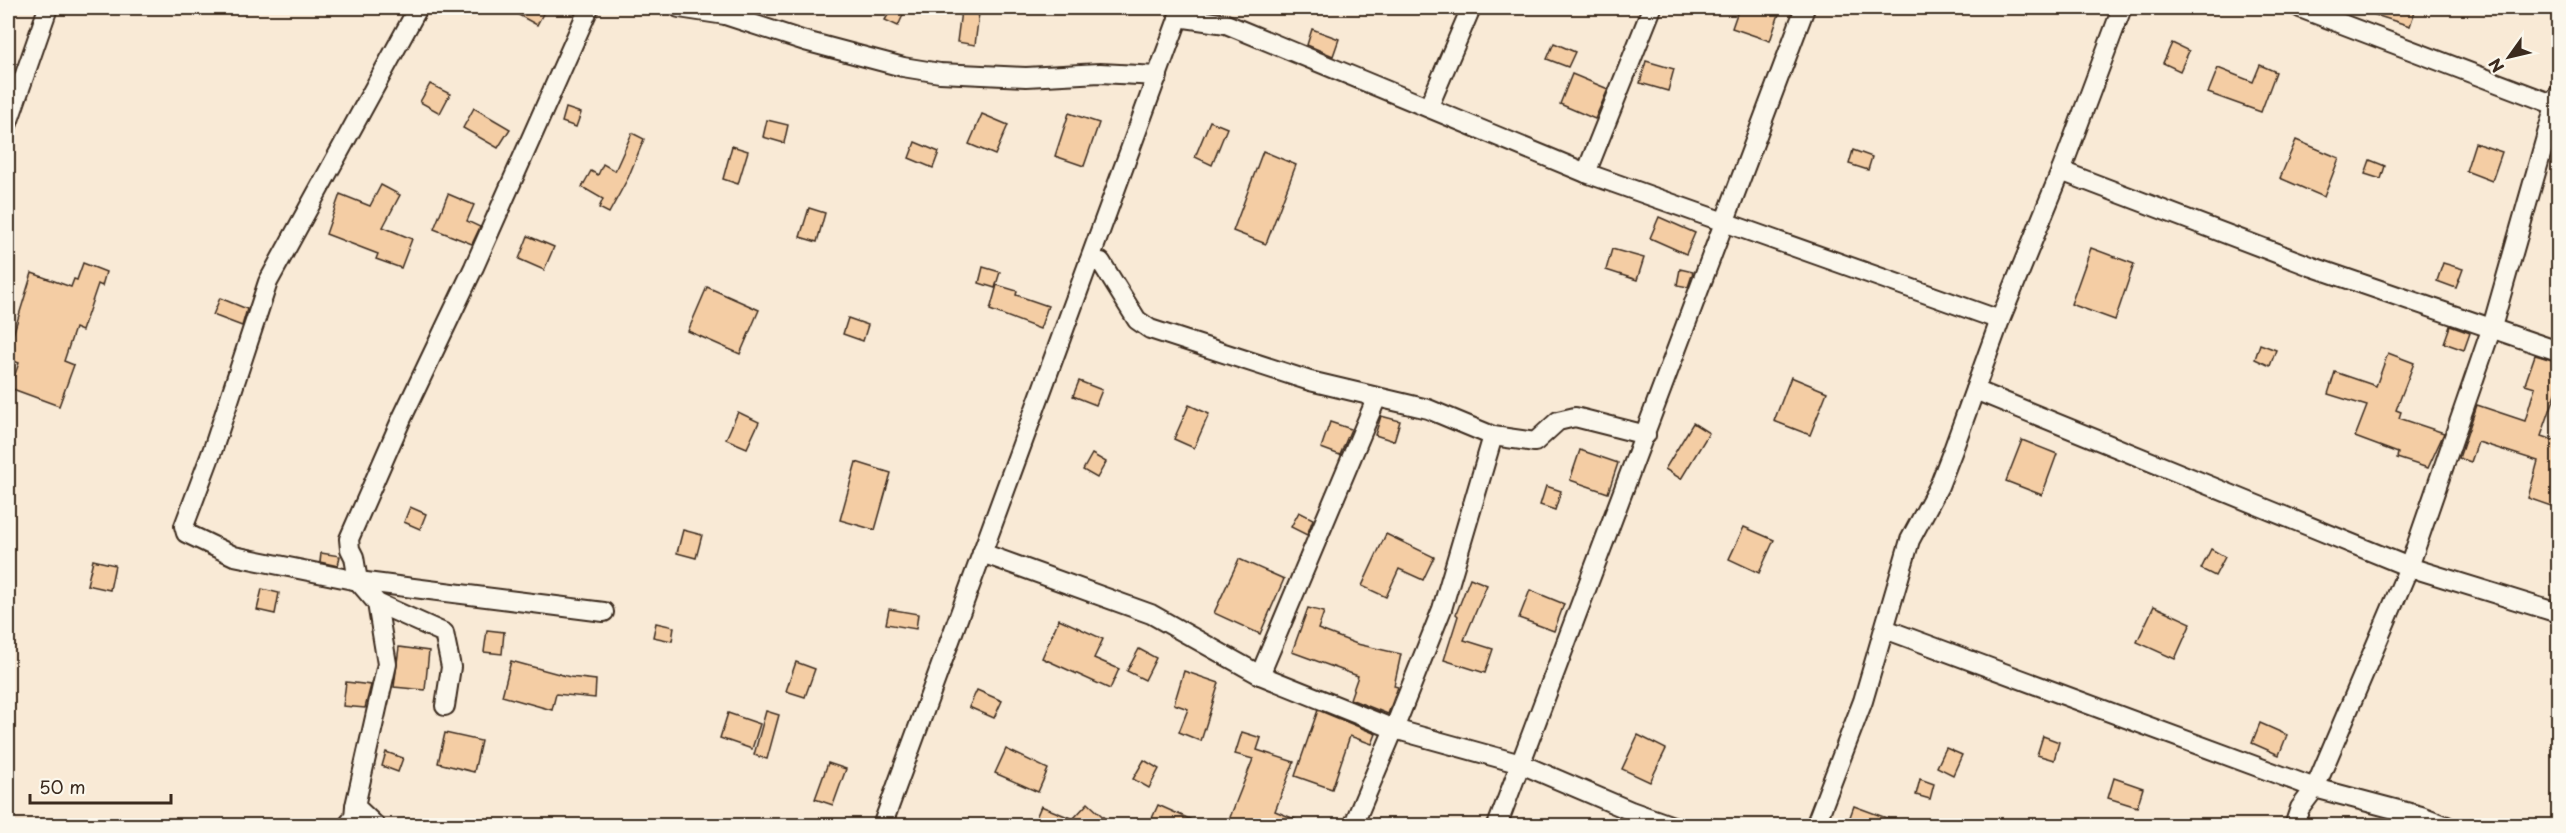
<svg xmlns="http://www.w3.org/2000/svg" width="2566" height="833" viewBox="0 0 2566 833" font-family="'Playpen Sans',sans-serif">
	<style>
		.building { fill: #f4cda4; stroke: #3b2a1e; stroke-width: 1.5 }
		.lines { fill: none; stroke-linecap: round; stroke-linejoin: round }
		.street-casing { stroke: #3b2a1e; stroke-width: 22 }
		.street { stroke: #fbf7ec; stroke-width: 18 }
	</style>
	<rect width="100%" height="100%" fill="#f9ead6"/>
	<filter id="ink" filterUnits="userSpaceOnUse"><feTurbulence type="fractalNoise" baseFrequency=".0167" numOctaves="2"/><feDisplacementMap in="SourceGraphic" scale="12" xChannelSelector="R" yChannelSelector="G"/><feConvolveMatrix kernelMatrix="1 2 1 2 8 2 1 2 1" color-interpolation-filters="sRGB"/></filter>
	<g filter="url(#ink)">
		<g class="building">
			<path d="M506 8H546L537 25Z"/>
			<path d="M892 8 904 13 898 26 885 20Z"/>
			<path d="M1739 8H1781L1770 41 1732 28Z"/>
			<path d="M2364 8H2416L2410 26 2363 11Z"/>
			<path d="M961 11 979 13 975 45 957 42Z"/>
			<path d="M1312 29 1339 39 1333 56 1307 45Z"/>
			<path d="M1554 43 1575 52 1568 67 1547 59Z"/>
			<path d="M2172 43 2189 51 2180 71 2163 63Z"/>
			<path d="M1646 61 1674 69 1668 91 1640 83Z"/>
			<path d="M2260 65 2276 72 2261 112 2208 93 2218 68 2253 82Z"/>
			<path d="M1572 74 1608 89 1595 119 1560 104Z"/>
			<path d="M430 84 450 94 440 113 420 102Z"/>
			<path d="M474 108 510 129 498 148 463 128Z"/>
			<path d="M566 108 581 113 576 127 562 122Z"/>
			<path d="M1069 113 1099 123 1084 166 1055 156Z"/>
			<path d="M982 114 1008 125 995 155 969 144Z"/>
			<path d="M767 120 788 125 784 143 763 137Z"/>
			<path d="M1210 121 1227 128 1212 165 1195 157Z"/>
			<path d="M632 133 644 139 628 178 609 213 599 208 603 199 582 187 591 171 598 175 603 164 615 171Z"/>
			<path d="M2296 140 2339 158 2324 197 2280 178Z"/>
			<path d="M915 142 939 152 933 168 909 158Z"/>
			<path d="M2475 143 2502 152 2492 181 2466 171Z"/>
			<path d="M732 146 748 151 738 184 723 179Z"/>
			<path d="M1853 150 1872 157 1868 170 1849 164Z"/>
			<path d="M1263 151 1296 165 1266 244 1233 231Z"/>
			<path d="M2370 160 2385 166 2381 179 2365 174Z"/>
			<path d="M381 185 400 195 383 227 412 239 401 268 376 259 378 254 326 234 340 194 370 206Z"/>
			<path d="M448 194 474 205 467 221 480 227 472 244 434 229Z"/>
			<path d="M809 208 825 213 817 242 800 237Z"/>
			<path d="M1659 217 1695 233 1686 254 1650 238Z"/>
			<path d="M528 236 554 247 544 270 519 259Z"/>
			<path d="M2091 248 2134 264 2115 320 2071 304Z"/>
			<path d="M1612 249 1644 258 1637 280 1606 270Z"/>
			<path d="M83 263 106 272 102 286 98 284 82 331 75 328 64 361 74 365 59 406 10 388 19 363 8 359V351L32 273 71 287 74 279 77 280Z"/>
			<path d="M2443 263 2463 269 2456 288 2437 281Z"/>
			<path d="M983 267 1000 272 995 288 979 283Z"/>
			<path d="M1680 269 1693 272 1688 287 1677 285Z"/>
			<path d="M997 285 1017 291 1016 295 1048 306 1040 329 990 310Z"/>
			<path d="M707 287 759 310 740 354 688 331Z"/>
			<path d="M220 298 247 309 242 326 213 315Z"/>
			<path d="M848 318 868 325 863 341 843 334Z"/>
			<path d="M2450 326 2470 333 2464 350 2444 343Z"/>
			<path d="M2260 344 2276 350 2270 366 2255 359Z"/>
			<path d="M2388 353 2414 363 2396 410 2401 412 2399 418 2444 433 2428 468 2397 458 2398 453 2355 437 2367 406 2328 394 2335 372 2376 386Z"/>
			<path d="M2535 355 2559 362V385L2541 436 2559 442V493L2554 507 2528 498 2538 461 2478 442 2471 462 2459 458 2477 405 2525 421 2535 387 2525 384Z"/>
			<path d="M1791 377 1827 392 1810 435 1774 421Z"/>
			<path d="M1079 381 1102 390 1096 405 1073 396Z"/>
			<path d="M1189 405 1209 414 1194 448 1174 439Z"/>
			<path d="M738 412 759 422 747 448 726 439Z"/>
			<path d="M1381 416 1400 421 1394 441 1375 435Z"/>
			<path d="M1330 422 1351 429 1340 455 1321 448Z"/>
			<path d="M1693 423 1709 433 1681 479 1665 469Z"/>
			<path d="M2022 440 2057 454 2042 495 2006 481Z"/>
			<path d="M1580 450 1618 463 1608 493 1570 480Z"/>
			<path d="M1092 454 1106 462 1097 478 1083 470Z"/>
			<path d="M856 462 891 473 875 530 840 520Z"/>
			<path d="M1546 486 1561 491 1555 510 1540 505Z"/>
			<path d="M410 507 426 514 420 529 404 522Z"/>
			<path d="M1299 512 1313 519 1307 535 1291 527Z"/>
			<path d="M1744 527 1774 540 1759 573 1729 559Z"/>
			<path d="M683 530 702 535 696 558 677 553Z"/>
			<path d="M1386 534 1434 557 1423 580 1399 569 1386 597 1362 586Z"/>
			<path d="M2211 549 2225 557 2215 576 2201 569Z"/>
			<path d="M321 553 340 556 338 566 320 562Z"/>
			<path d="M1239 559 1284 579 1260 634 1214 613Z"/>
			<path d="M93 560 115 565 110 590 87 585Z"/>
			<path d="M1470 578 1487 585 1464 640 1493 649 1485 673 1444 660 1458 616 1456 614Z"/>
			<path d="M262 589 279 593 275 614 257 610Z"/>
			<path d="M1530 590 1564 604 1554 631 1519 618Z"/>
			<path d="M2154 606 2191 623 2175 659 2137 642Z"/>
			<path d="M1308 608 1324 612 1318 629 1357 644 1401 654 1394 686 1398 687 1388 714 1350 699 1358 676 1292 652Z"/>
			<path d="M889 609 918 614 916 629 886 624Z"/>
			<path d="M1059 619 1103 639 1094 658 1119 669 1110 689 1042 658Z"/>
			<path d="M656 623 674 627 672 641 653 637Z"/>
			<path d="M487 630 504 632 502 654 484 652Z"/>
			<path d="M399 647 429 651 425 690 394 687Z"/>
			<path d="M1139 649 1156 658 1145 680 1127 671Z"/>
			<path d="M511 661 570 677 596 680 595 698 556 694 552 710 502 696Z"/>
			<path d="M796 662 815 669 805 697 786 691Z"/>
			<path d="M1184 671 1219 683 1201 741 1179 732 1188 709 1174 704Z"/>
			<path d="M346 682 371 685 365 708 343 706Z"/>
			<path d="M977 690 1002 701 994 718 969 707Z"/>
			<path d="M1318 710 1376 734 1372 744 1350 736 1332 789 1295 776Z"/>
			<path d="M766 711 779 715 767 759 754 755Z"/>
			<path d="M728 713 760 724 752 749 720 738Z"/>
			<path d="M2260 723 2287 735 2279 755 2252 743Z"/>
			<path d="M1242 732 1261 738 1257 750 1294 762 1275 811 1309 825H1227L1253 759 1235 754Z"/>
			<path d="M445 733 481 741 474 772 438 763Z"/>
			<path d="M1638 735 1666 749 1650 782 1622 769Z"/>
			<path d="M2043 736 2059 742 2054 760 2037 755Z"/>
			<path d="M1946 748 1962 755 1953 775 1937 767Z"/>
			<path d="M1006 749 1048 769 1038 792 995 773Z"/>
			<path d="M386 752 403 758 398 772 382 766Z"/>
			<path d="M1144 760 1159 769 1149 788 1133 779Z"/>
			<path d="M828 763 846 769 833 805 815 799Z"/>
			<path d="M2114 778 2143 788 2137 807 2108 798Z"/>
			<path d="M1920 779 1934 784 1930 799 1916 795Z"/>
			<path d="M1088 803 1112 825H1033L1041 806 1073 819Z"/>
			<path d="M1158 805 1203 825H1149Z"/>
			<path d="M1854 806 1903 824 1902 825H1847Z"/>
		</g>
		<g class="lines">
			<g class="street-casing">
				<g id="street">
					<path d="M418 8 268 282 214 446 184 526 186 533 234 556 358 581 604 612"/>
					<path d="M679 8 725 15 805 41 903 67 940 73 1026 77 1100 73 1158 76"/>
					<path d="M2300 8 2558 106"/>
					<path d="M1178 17 1226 24 1586 173 2000 320"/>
					<path d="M1429 106 1471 8"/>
					<path d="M8 123 48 8"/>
					<path d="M2061 171 2313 267 2558 351"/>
					<path d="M1586 173 1652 8"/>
					<path d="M1089 262H1101L1137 320 1150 329 1310 381 1428 409 1493 436 1535 442 1558 421 1575 417 1646 435"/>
					<path d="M1975 390 2409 567 2558 613"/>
					<path d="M982 553 1151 614 1260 675 1394 729 1521 764 1631 811 1673 826"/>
					<path d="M1885 629 2315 788 2421 816 2447 826"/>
					<path d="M1260 675 1377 397"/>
					<path d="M445 706 451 667 444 633 377 603 358 581 354 557 350 549 349 539 402 418 474 267 589 8"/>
					<path d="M355 806 376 826"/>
					<path d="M347 826 354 817 355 806 387 664 377 603"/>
					<path d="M882 826 1182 8"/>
					<path d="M1353 826 1394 729 1442 609 1493 436"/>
					<path d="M1497 826 1805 8"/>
					<path d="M1815 826 1863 701 1910 540 1939 486 1953 450 2000 320 2061 171 2122 8"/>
					<path d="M2294 826 2300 808 2315 788 2409 567 2492 327 2558 95"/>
				</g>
			</g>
			<use href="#street" class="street"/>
		</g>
	</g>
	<rect width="2566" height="833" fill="none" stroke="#fbf7ec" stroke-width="30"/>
	<rect x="15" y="15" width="2536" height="803" fill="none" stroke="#3b2a1e" stroke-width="2" filter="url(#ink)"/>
	<g transform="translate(2509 57) rotate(236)" stroke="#fbf7ec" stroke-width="4.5" paint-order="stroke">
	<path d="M0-4.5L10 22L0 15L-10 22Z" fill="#3b2a1e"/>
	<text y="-9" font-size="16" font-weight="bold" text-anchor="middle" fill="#3b2a1e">N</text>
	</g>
	<path d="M30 794v9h141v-9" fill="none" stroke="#3b2a1e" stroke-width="3"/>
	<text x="39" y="794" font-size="18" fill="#3b2a1e" stroke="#fbf7ec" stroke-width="4.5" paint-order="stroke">50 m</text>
</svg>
